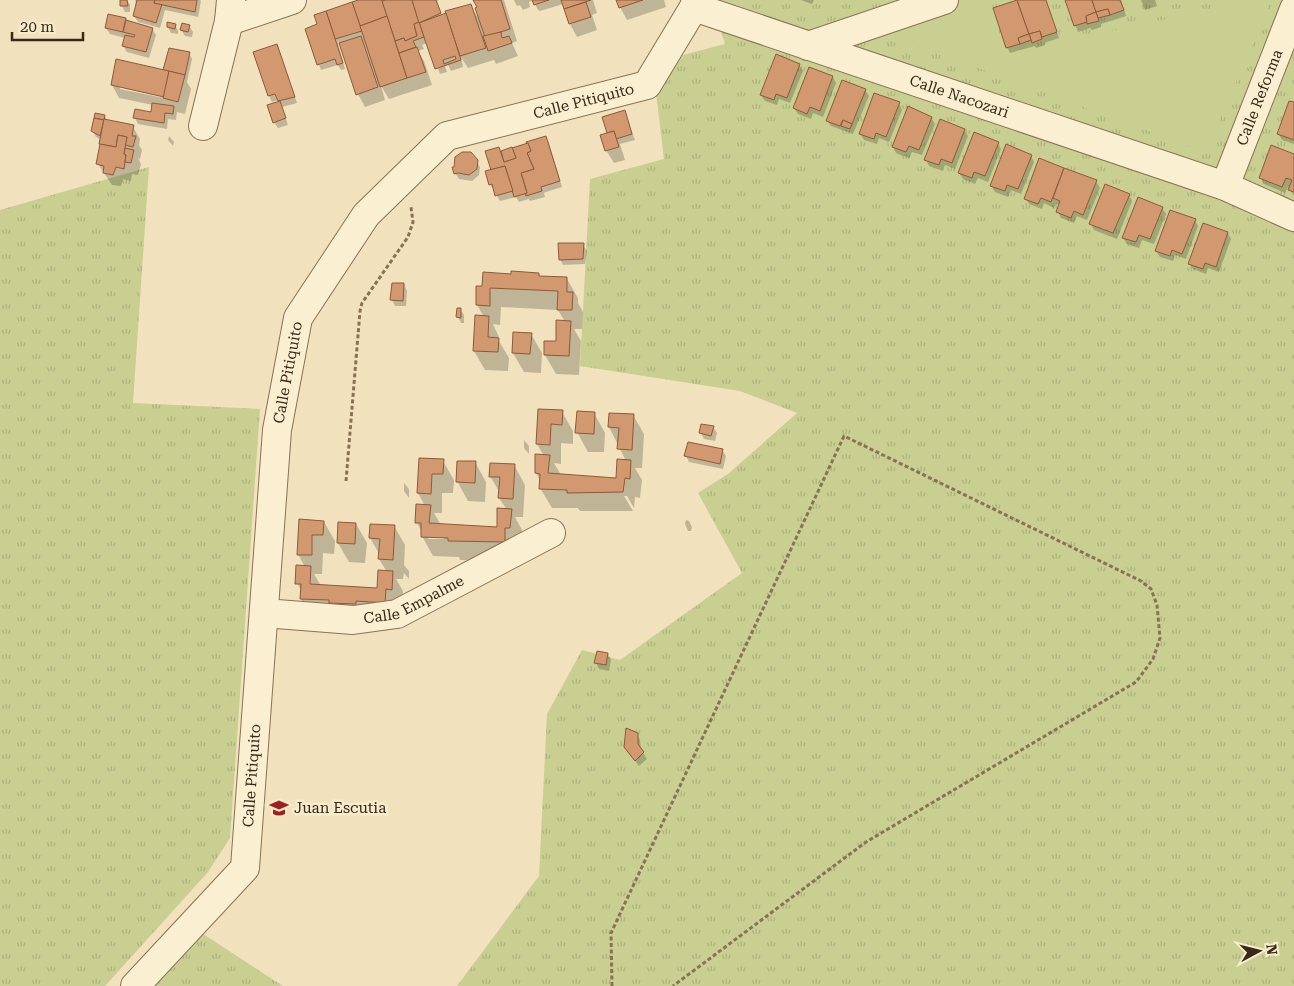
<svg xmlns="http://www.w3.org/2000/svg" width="1294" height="986" viewBox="0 0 1294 986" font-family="'Roboto Serif',serif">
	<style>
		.grass { fill: url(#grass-tufts) }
		.green { fill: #c8cf91 }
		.shadow { fill: #0003; fill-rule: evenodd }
		.building { fill: #d29970; stroke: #8b5a39; fill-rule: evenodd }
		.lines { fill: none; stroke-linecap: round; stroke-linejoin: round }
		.street-casing { stroke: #8a7155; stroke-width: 30 }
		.path { stroke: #8a7155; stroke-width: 3; stroke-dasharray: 4 2.5; stroke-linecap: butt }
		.street { stroke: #fbefd1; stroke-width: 28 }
		.labels { text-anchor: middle; stroke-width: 5; stroke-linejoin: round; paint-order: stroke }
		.street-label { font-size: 15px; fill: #38291b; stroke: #f8eccd }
		.poi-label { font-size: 15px; fill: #38291b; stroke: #f8eccd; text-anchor: start }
	</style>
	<defs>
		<pattern id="grass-tufts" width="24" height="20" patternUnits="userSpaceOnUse" patternTransform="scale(1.25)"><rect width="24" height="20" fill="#c8cf91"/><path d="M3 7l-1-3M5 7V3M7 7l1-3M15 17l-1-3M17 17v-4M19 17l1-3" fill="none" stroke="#adb27c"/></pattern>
	</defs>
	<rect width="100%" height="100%" fill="#f1e1bd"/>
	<g class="grass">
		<path d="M710 0H1294V986H457L539 876 547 714 582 650 620 660 742 573 698 493 728 474 797 413 740 391 580 366 590 179 664 159 656 93 683 55 725 44Z"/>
		<path d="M149 167 133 403 260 409 230 838 208 872 105 986H0V210Z"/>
		<path d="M203 934 283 986H284H152Z"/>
	</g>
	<path class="green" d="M970 0H987L1006 53 1228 6 1236 0H1271L1206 152 894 37 897 25Z"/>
	<g class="shadow">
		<path d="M122 0H127L130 5V12H125L122 6Z"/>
		<path d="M135 0H200L201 1 198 17 165 10 160 28 138 22 134 16 136 3Z"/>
		<path d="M362 0H382L383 2 390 0H439L437 1 442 16 470 5 480 21 478 8 474 0H504L517 41 512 43 518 56 496 64 494 60 468 68 461 57 463 67 451 71 448 65 445 66 447 72 440 74 428 43 422 45 424 49 418 51 424 61 432 85 389 99 381 86 385 100 365 107 358 94 343 50 337 40 345 69 341 70 338 65 321 70 307 30Z"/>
		<path d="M514 0H593L597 13 592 15 597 30 577 37 570 24 563 4 540 11 538 10 533 0 529 2 530 7 523 10 520 5 517 6Z"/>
		<path d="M618 0H664L666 7 627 20 620 7Z"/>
		<path d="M801 0H814L812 4Z"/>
		<path d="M1020 0H1046L1059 38 1044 43 1045 45 1036 48 1035 46 1010 53 1007 47Z"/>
		<path d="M1066 0H1121L1126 16 1101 24V27L1092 30 1090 28 1078 32Z"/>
		<path d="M1141 0H1155L1157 6 1145 10Z"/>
		<path d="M125 19 126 22 152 29 156 35 149 58 127 52 123 46 125 38 110 34 106 28Z"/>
		<path d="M175 25 178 31V34L171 33 168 27Z"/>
		<path d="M189 26 193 32 192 37 185 36 181 30Z"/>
		<path d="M277 46 280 52 297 103 282 107 288 125 278 128 274 122 280 103 278 100 272 102 269 96Z"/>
		<path d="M189 53 192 59 187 82 191 89 185 114 177 112 176 120 168 119 167 129 138 124 135 118 152 113 153 105 119 98 112 85 166 72ZM120 86 170 97 169 99 120 89Z"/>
		<path d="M799 65 803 71 790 103 779 99 777 105 765 101 761 95Z"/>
		<path d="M810 68 833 77 836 83 823 117 813 113 811 119 798 114 794 108Z"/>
		<path d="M843 81 865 90 869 96 853 134 831 126 827 120Z"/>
		<path d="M899 103 902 110 889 142 879 138 877 144 864 140 860 133Z"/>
		<path d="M1294 104V144L1282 140 1278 133Z"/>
		<path d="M625 112 635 140 620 144 625 160 614 163 606 150 609 133Z"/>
		<path d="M105 116 107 121 133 127 140 139 139 145 142 150 140 159 138 158 141 164 138 175 132 174 131 181 123 179 121 186 112 185 98 164 102 140 96 137 92 130Z"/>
		<path d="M931 118 935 124 922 155 912 152 909 158 896 153 893 147Z"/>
		<path d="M964 130 968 136 955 169 945 165 943 171 929 166 926 160Z"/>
		<path d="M169 136 174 142 173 146 168 140Z"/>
		<path d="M546 137 549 143 562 187 546 192 544 193 545 197 530 201 529 199 519 202 516 197 500 201 490 184 492 170 499 148 501 152Z"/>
		<path d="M998 143 1001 149 988 182 978 178 975 184 963 179 959 173Z"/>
		<path d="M1031 156 1034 162 1021 194 1011 190 1008 197 995 192 991 185Z"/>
		<path d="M1294 156V196L1288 187 1285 193 1264 184 1261 178Z"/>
		<path d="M1040 160 1096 181 1100 188 1087 220 1077 216 1074 223 1061 218 1058 212 1060 205 1056 204 1054 208 1044 203 1042 209 1029 204 1025 198Z"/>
		<path d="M476 161 480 167 479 175 472 181 459 179 455 173Z"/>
		<path d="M1129 195 1132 201 1117 239 1094 230 1091 224Z"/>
		<path d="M1162 208 1166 214 1154 244 1142 240 1139 248 1127 244 1123 238Z"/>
		<path d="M1195 220 1198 226 1186 259 1175 255 1173 261 1160 257 1156 251Z"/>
		<path d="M1228 233 1231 239 1219 272 1208 268 1206 274 1193 269 1189 263Z"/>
		<path d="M583 245 587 251 585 264 563 265 560 259Z"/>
		<path d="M538 274 540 277 567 279 578 298V303L583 312 582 329H574L581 341 579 375 556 374 545 355 557 342 565 322 558 310 501 307 500 325 493 324 499 337V341L509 358 508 371 485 370 474 351 484 317 477 305 478 287 483 288 512 275Z"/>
		<path d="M404 284 407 291 406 306H395L392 300Z"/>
		<path d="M460 309 464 315V323H461L458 317Z"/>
		<path d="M531 334 542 353 541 373 524 372 513 353Z"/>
		<path d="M539 410 562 412 573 431V444L561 443V464L554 463 561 475 617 479 626 461 609 427 633 415 644 434 642 468H635L642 480 640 498 635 497 634 508 627 496H624L633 511H580L578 508H552L540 488 541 482 536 473 537 456H544L537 444Z"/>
		<path d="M594 413 605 433 604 452H588L577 432Z"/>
		<path d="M713 427 717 433 715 441 704 439 701 433Z"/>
		<path d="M524 440 529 446V454L524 448Z"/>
		<path d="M722 450 726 456 723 469 689 462 686 456Z"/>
		<path d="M420 460 443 461 454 480 453 493H442V513H434L441 525 498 528 507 510 499 498 500 493 490 476 514 465 525 485 523 517H515L522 530 521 547 515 561 460 560 459 557 433 556 422 536V532L417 523 425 506 418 493ZM426 536 444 537V539H429Z"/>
		<path d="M475 462 486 482 485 502 468 501 457 481Z"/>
		<path d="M404 483 409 489V498L404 491Z"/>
		<path d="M686 520 689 521 692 527 691 531H688L685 524Z"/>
		<path d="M301 521 324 522 335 541 334 554 323 553 322 574H314L321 586 379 589 387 572 379 559 380 555 370 538 394 526 405 545 404 565 409 571V579L404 573 403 579H396L403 591 402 608 312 618 301 599 302 592 297 583 305 567 298 554Z"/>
		<path d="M356 524 367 543 365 563 349 562 338 543Z"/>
		<path d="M608 654 611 660 609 671 599 669 596 663Z"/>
		<path d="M637 734 640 740 641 750 647 759 639 766 629 753Z"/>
	</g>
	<g class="building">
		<path d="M120 0H127L128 6H120Z"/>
		<path d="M137 0H155L154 3 162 4 156 23 133 16Z"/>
		<path d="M155 0H197L195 12 154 3Z"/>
		<path d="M358 0H382L387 16 360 26 352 2Z"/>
		<path d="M386 0H412L419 22 414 24 417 36 405 41 404 38 395 41 382 1Z"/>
		<path d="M412 0H436L441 13 419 23Z"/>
		<path d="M473 0H501L510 29 485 37 475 8 477 7Z"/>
		<path d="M532 0H549L534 5Z"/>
		<path d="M561 0H591L564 9Z"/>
		<path d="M616 0H643L619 8Z"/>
		<path d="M1017 0 1029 34 1018 38 1020 44 1006 48 993 8Z"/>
		<path d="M1017 0H1046L1057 32 1042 37 1040 31 1029 34Z"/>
		<path d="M1065 0H1092L1096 12 1086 16 1087 22 1074 26Z"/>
		<path d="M1092 0H1120L1124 10 1110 15 1108 9 1096 12Z"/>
		<path d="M352 2 362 31 335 39 326 11Z"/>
		<path d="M586 2 591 17 569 24 564 9Z"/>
		<path d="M471 4 486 48 460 56 445 11Z"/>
		<path d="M1108 9 1110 15 1098 18 1096 12Z"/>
		<path d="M326 11 343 63 337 65 335 59 317 65 305 29 317 24 314 15Z"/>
		<path d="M1096 12 1099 21 1087 24 1086 16Z"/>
		<path d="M446 13 461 60 435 69 419 23ZM455 56 456 59 444 64 443 60Z"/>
		<path d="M108 14 126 18 123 32 105 28Z"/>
		<path d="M387 16 407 78 380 87 360 26Z"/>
		<path d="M126 20 153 28 146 52 122 46 125 35 134 37 135 35 123 32Z"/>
		<path d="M167 22 176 24 175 29 167 27Z"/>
		<path d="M419 22 424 37 413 41 416 47 399 53 395 41 404 38 405 41 417 36 414 24Z"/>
		<path d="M182 23 190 25 188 32 180 30Z"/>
		<path d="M1040 31 1042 39 1032 43 1029 34Z"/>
		<path d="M501 32 502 38 509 36 512 43 488 51 483 36Z"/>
		<path d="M1029 34 1031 40 1020 44 1018 38Z"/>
		<path d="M361 36 378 87 356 95 339 43Z"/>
		<path d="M277 44 295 97 278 101 275 94 268 96 253 52Z"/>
		<path d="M417 47 426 72 407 78 399 53Z"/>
		<path d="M169 48 190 52 185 75 163 70Z"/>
		<path d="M776 54 800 64 787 98 776 94 774 100 760 95Z"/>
		<path d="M116 59 169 71 164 97 111 85Z"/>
		<path d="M809 67 833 76 820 111 810 107 807 114 793 108Z"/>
		<path d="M169 71 185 75 178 102 163 98Z"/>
		<path d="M842 80 866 89 852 124 843 120 840 126 826 121Z"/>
		<path d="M874 93 900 102 886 137 876 133 874 139 859 134Z"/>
		<path d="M280 101 286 118 273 123 267 105Z"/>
		<path d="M1289 101 1294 102V140L1277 134Z"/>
		<path d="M152 103 174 106 173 114 165 113 164 123 133 118 135 109 151 112Z"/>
		<path d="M908 106 932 117 919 150 909 146 906 152 892 147Z"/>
		<path d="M625 110 632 134 616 139 614 131 607 133 602 117Z"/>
		<path d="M95 113 105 115 104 120 94 118Z"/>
		<path d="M94 118 104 120 100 136 91 131Z"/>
		<path d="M104 119 134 125 132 136H136L133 147 125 145 127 137 118 135 116 147 99 144Z"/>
		<path d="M940 119 965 129 952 163 941 159 939 165 924 160Z"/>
		<path d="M843 120 852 124 850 129 841 126Z"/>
		<path d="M614 131 619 147 605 151 600 135Z"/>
		<path d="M974 132 999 142 985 176 974 172 972 178 958 173Z"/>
		<path d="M118 135 127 137 124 154 126 155 124 169 116 167 113 175 103 173 104 166 96 164 100 144 116 147Z"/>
		<path d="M546 136 560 181 541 187 542 191 526 196 525 193H527L521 173 534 169 527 153 531 151 526 142Z"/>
		<path d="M528 143 531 151 527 153 534 169 521 173 527 193 514 197 505 166 491 170 485 151 499 147 504 162 516 158 512 148Z"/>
		<path d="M1006 144 1032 155 1018 189 1007 185 1005 191 990 186Z"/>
		<path d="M1271 145 1294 154V192L1288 190 1292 180 1286 178 1282 187 1259 178Z"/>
		<path d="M512 147 516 158 504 162 501 151Z"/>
		<path d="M125 148 134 150 131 163 125 162 126 155 124 154Z"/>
		<path d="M462 152H471L478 160 477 169 469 175 458 173 454 174 452 167H454L455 157Z"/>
		<path d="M1039 158 1064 168 1051 202 1041 198 1038 204 1024 199Z"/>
		<path d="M505 166 513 191 495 196 492 184 489 185 485 171Z"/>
		<path d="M1064 168 1097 180 1083 215 1074 211 1071 218 1056 212 1060 201 1053 198Z"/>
		<path d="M1105 184 1130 194 1113 233 1089 224Z"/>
		<path d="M1138 197 1163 207 1150 239 1139 235 1136 242 1122 238Z"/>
		<path d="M1170 210 1196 219 1182 254 1172 250 1170 256 1155 251Z"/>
		<path d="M1203 223 1228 232 1216 267 1205 263 1203 269 1188 264Z"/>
		<path d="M558 243H584L583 259 559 260Z"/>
		<path d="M511 271 539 273V276L567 277V292H573L572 310H557L558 291 490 288V306L476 305V286H482L483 272 511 274Z"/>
		<path d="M392 283H404L403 301 390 300Z"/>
		<path d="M457 308H461V318L456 317Z"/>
		<path d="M475 315 489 316 488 337 499 338 498 352 473 351Z"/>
		<path d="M556 320 571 321 569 356 544 355V341H556Z"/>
		<path d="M513 332 532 333 530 354 512 353Z"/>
		<path d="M538 409 563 410 562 425 551 424 550 445 536 444Z"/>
		<path d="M577 411 595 412 594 434 575 433Z"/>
		<path d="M609 413 634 414 632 450 617 449 619 428 608 427Z"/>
		<path d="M701 424 714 426 711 436 699 433Z"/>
		<path d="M688 442 723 449 720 464 684 456Z"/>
		<path d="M535 454 550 455 548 473 616 478 617 459 631 460 630 479 625 478 623 492 567 493V490L539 489 540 474 535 473Z"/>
		<path d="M419 458 444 459 443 474H432L431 494 417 493Z"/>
		<path d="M457 461H476L475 483 456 482Z"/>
		<path d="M490 463 515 464 513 499 498 498 500 477H489Z"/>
		<path d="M416 504 431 505 429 523 497 527V508L512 509 510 528H505V542L448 541V538L421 537V523H415Z"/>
		<path d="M299 519 324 521 323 535H312V555H297Z"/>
		<path d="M338 522 356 523 355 544 337 543Z"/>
		<path d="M370 524 395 525 393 560 378 559 380 539 369 538Z"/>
		<path d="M296 565 311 566 310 584 377 588 378 570 393 571 392 590 386 589 385 603 356 601V604L329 603V600L300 599 301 584H295Z"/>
		<path d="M597 651 608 653 606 665 594 663Z"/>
		<path d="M626 728 638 733V744L644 752 635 761 624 747Z"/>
	</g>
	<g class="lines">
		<g class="street-casing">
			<g id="street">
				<path id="s1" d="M694 7 1225 186 1294 217"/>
				<path d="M229 21 292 0"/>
				<path d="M808 46 944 0"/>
				<path d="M203 126 229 21 231 0"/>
				<path id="s2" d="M1225 186 1294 9"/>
				<path id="s3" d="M264 613 353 620 397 614 551 533"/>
				<path id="s4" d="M135 986 245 868 277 430 298 318 366 215 447 136 647 85 694 7"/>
			</g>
		</g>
		<g class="path">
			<path d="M346 481 360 311 362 303 408 237 413 222 411 207"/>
			<path d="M612 986 611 933 844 436 1141 581 1151 589 1157 605 1160 638 1153 659 1136 682 866 842 673 986"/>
		</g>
		<use href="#street" class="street"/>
	</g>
	<defs>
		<g id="school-bare" transform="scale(1.5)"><path d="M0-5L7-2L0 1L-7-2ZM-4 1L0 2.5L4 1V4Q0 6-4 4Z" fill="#9d2122" stroke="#f8eccd" stroke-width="2.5" paint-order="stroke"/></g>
	</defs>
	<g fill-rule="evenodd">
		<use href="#school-bare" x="279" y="808"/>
	</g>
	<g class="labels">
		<g class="street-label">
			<text dy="5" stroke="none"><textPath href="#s1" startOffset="280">Calle Nacozari</textPath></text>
			<text dy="5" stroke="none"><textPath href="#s2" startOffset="95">Calle Reforma</textPath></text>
			<text dy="5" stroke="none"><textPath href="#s4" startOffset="1092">Calle Pitiquito</textPath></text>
			<text dy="5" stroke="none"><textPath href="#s4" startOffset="659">Calle Pitiquito</textPath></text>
			<text dy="5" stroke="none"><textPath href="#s3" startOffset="154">Calle Empalme</textPath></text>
			<text dy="5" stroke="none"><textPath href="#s4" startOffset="254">Calle Pitiquito</textPath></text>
		</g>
		<g class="poi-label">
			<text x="294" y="813">Juan Escutia</text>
		</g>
	</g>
	<g transform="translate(1259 951) rotate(83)" stroke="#f8eccd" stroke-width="4" paint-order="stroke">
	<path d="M0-4L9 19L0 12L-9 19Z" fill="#38291b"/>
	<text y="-8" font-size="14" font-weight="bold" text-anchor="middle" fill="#38291b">N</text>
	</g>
	<path d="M12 32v8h71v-8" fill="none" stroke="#38291b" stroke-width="2.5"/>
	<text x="20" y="32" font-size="15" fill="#38291b" stroke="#f8eccd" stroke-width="4" paint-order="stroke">20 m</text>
</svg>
